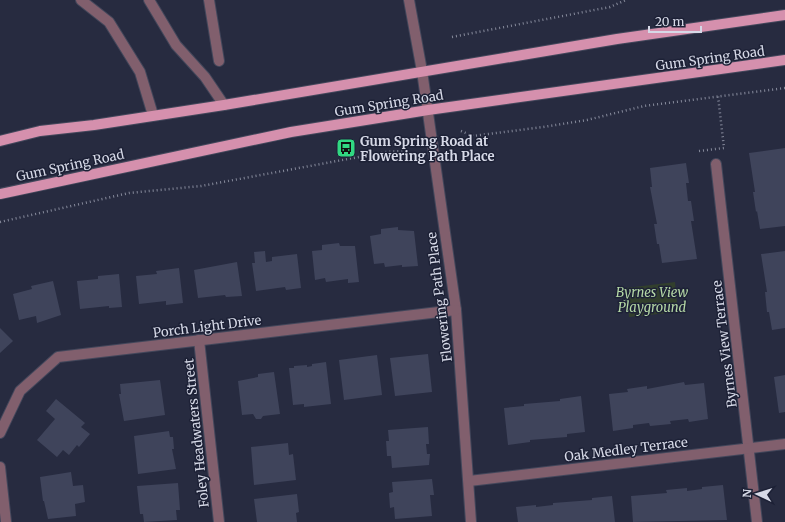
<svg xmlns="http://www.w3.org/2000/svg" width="785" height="522" viewBox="0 0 785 522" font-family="Merriweather,serif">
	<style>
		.green { fill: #323f2d }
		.building { fill: #3f445b }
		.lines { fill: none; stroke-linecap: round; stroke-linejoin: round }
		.minor-casing { stroke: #43475b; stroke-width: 12 }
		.major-casing { stroke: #43475b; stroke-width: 12 }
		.path { stroke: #868a9b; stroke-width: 2.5; stroke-dasharray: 1 3; stroke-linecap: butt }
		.minor { stroke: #815f6d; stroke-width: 10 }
		.major { stroke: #d590ad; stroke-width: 10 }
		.labels { text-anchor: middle; stroke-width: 3; stroke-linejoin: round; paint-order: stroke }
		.street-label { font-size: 13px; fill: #d6d9e7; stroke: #1d2136 }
		.poi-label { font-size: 13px; font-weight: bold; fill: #d6d9e7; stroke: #1d2136; text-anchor: start }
		.park-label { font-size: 13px; font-style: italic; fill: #b4d7a5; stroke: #1d2136 }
	</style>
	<rect width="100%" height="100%" fill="#272b40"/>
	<path class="green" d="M675 282 678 312 629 317 626 288Z"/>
	<g class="building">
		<path d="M785 148V226L760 229 757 211 756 212 753 192H755L749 153Z"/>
		<path d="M686 163 689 183H686L688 201H691L694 221H691L697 259 662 263 659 244H657L654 224H657L650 187H652L650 168Z"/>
		<path d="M398 227V230L414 231 418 266 402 267V265L385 267 384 263 374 264 370 236 381 234V229Z"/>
		<path d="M339 243 340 246H355L359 282 348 283V279L326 282 325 278 315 280 312 251 322 250V245Z"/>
		<path d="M265 251 266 262 272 261V257L297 254 301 288 286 290 285 287 256 291 252 263H255L254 252Z"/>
		<path d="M785 251V328L772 330 769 312H767L765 292H767L761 254Z"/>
		<path d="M237 262 242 296 226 297 225 295 198 298 194 270Z"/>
		<path d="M179 268 183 303 166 305V301L139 304 136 276 157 274 156 271Z"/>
		<path d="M119 274 122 307 109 308V306L80 309 77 281 98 279V276Z"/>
		<path d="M53 281 61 315 37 323 36 316 19 320 13 294 32 289 31 286Z"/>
		<path d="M0 328 13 341 0 353Z"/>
		<path d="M428 354 432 392 395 396 390 358Z"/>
		<path d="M377 355 382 395 344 400 339 360Z"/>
		<path d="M326 362 331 404 304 407V404L293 405 289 368H294V366L307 365V367L312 366V364Z"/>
		<path d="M274 372 280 414 263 416 261 419H256L253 414 242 415 238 381 258 377V374Z"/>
		<path d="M785 375V412L779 413 774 377Z"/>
		<path d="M160 380 165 415 124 421 119 394H121L120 384Z"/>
		<path d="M684 382 685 385 704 383 708 419 689 422 688 419 670 421 671 424 650 426 649 423 633 425V428L613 431 609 394 628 392 627 389 647 386V389Z"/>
		<path d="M581 396 585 432 567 434V437L530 440V442L508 445 504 408 524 406V404L560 401V399Z"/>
		<path d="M56 399 85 423 81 427 90 434 79 447 77 445 69 455 63 450 57 457 37 440 55 419 46 411Z"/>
		<path d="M428 427 429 444H426L427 454H430L429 465 392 468 391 456H387L386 441H389L388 430Z"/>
		<path d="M169 431 170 437H173L174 449H172L176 469 138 474 134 436Z"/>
		<path d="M288 443 289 455 293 454 296 480 254 485 251 447Z"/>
		<path d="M71 472 73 486 83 485 85 502 75 504 76 516 48 519 44 501H43L40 477Z"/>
		<path d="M432 479 434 495H430L432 516 395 519 394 507 390 508 389 493 393 492 392 482Z"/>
		<path d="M178 483 180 510H176L177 520 144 522 143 514H140L137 486Z"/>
		<path d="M723 485 727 520 633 522 631 496 667 493 666 490 687 488V491L702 489V487Z"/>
		<path d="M297 494 299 512 296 513 297 522H257L254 499Z"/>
		<path d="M612 496 615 522H518L516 507 536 505V507L553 505V503L592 500V498Z"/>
	</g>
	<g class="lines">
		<g class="minor-casing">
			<g id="minor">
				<path d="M81 0 109 22 140 72 153 115"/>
				<path d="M149 0 176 45 205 77 224 105"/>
				<path d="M209 0 219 61"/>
				<path d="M409 0 422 71 456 310 471 522"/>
				<path d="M716 164 757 522"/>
				<path d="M199 340 219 522"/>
				<path d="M0 433 20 391 58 357 456 310"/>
				<path d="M0 467 6 522"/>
				<path d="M469 481 785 444"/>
			</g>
		</g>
		<g class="major-casing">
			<g id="major">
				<path d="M0 141 40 131 94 125 224 105 617 39 785 15"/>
				<path d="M0 194 291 132 428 110 785 60"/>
			</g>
		</g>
		<g class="path">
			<path d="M452 37 610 7 626 0"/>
			<path d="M461 131 473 136 543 127 587 120 644 106 785 88"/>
			<path d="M699 151 724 148 718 96"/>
			<path d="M0 222 129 193 201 186 386 152 403 151"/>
		</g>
		<use href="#minor" class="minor"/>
		<use href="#major" class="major"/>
	</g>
	<defs>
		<g id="bus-square" transform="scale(1)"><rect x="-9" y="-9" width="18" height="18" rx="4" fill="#31d882" stroke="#1d2136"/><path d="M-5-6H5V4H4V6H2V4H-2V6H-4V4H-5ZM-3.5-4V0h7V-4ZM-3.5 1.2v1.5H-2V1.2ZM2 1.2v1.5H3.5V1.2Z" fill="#111"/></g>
	</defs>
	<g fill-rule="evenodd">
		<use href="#bus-square" x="346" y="148"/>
	</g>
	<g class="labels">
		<g class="street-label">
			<text transform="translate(710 58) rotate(-8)" y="5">Gum Spring Road</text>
			<text transform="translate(389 103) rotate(-9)" y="5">Gum Spring Road</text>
			<text transform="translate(70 165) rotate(-12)" y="5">Gum Spring Road</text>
			<text transform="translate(439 297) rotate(-97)" y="5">Flowering Path Place</text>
			<text transform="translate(207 326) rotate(-7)" y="5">Porch Light Drive</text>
			<text transform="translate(724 344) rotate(-97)" y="5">Byrnes View Terrace</text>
			<text transform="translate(196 433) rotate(-96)" y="5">Foley Headwaters Street</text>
			<text transform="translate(626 449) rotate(-7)" y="5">Oak Medley Terrace</text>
		</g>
		<g class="poi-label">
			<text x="360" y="146">Gum Spring Road at<tspan x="360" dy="15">Flowering Path Place</tspan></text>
		</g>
		<g class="park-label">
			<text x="652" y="297">Byrnes View<tspan x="652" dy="15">Playground</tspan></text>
		</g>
	</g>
	<g transform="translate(757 494) rotate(274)" stroke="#1d2136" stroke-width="3" paint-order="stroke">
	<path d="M0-3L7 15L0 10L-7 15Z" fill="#d6d9e7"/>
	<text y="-6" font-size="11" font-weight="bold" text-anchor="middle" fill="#d6d9e7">N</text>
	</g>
	<path d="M649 26v6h52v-6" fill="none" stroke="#d6d9e7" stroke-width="2"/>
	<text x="655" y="26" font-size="12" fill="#d6d9e7" stroke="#1d2136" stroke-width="3" paint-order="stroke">20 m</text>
</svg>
